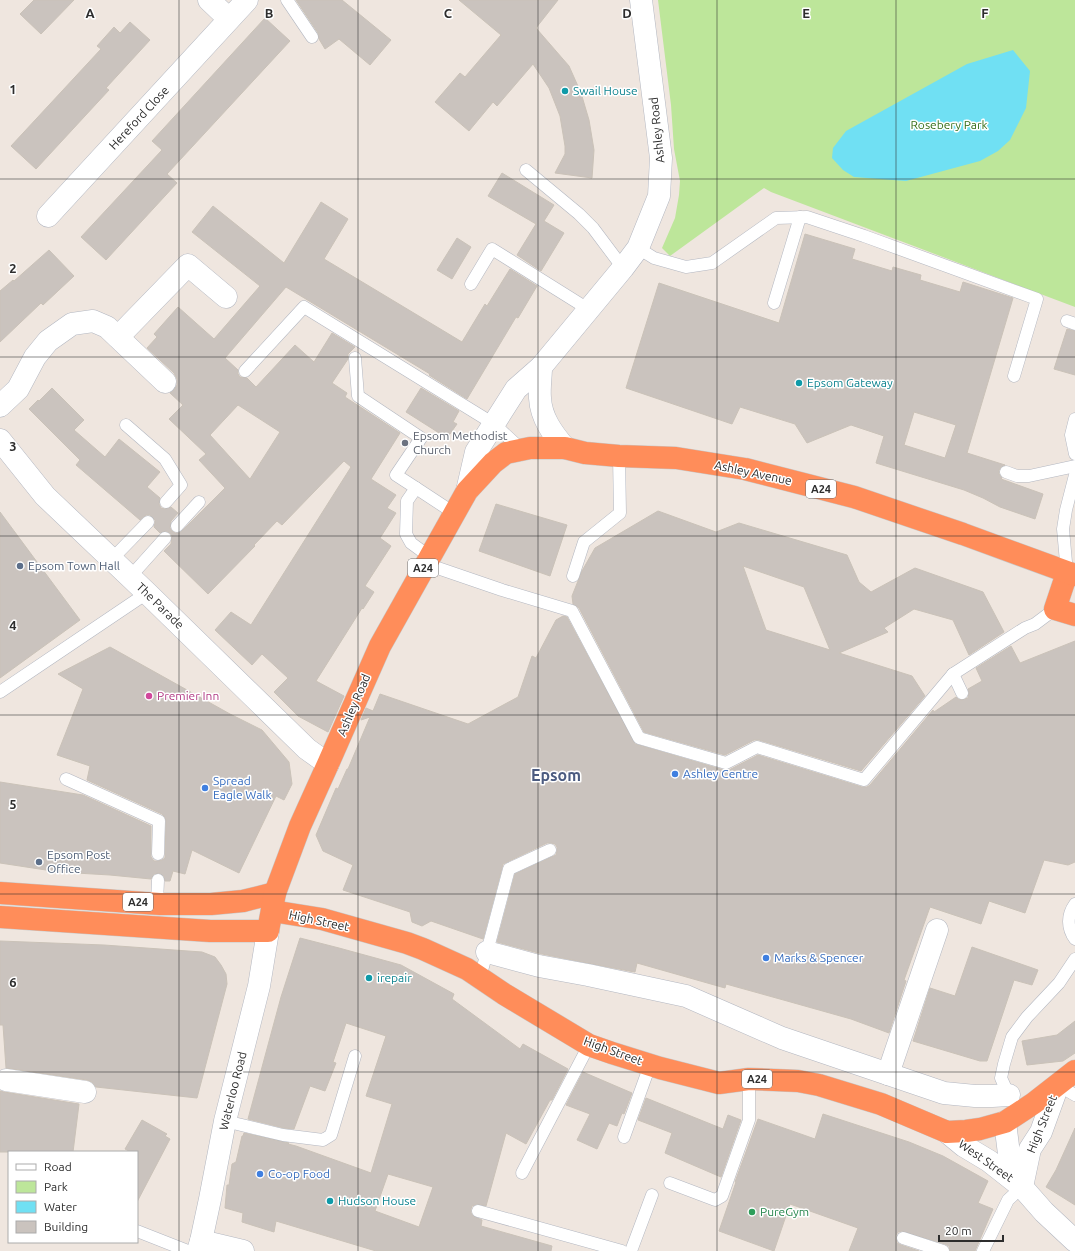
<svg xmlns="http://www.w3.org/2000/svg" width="1075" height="1251" viewBox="0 0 1075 1251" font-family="Ubuntu,sans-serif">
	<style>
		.green { fill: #bde69a }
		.water { fill: #70e0f3 }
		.building { fill: #cac3be; stroke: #cac2b8; fill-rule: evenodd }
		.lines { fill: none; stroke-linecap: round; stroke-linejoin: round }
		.lane-casing { stroke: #b3b7c1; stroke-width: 13 }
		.street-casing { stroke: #b3b7c1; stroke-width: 23 }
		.secondary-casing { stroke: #b3b7c1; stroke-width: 23 }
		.highway-casing { stroke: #c8c8c8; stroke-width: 23 }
		.lane { stroke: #fff; stroke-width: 12 }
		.street { stroke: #fff; stroke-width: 22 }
		.secondary { stroke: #fff; stroke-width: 22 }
		.highway { stroke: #ff8d5a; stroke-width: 22 }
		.grid { fill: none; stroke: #2d2d2d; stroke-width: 1; stroke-opacity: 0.55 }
		.culture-dot { fill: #0f9aa8; stroke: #fff; stroke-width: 1.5 }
		.worship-dot { fill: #6b7280; stroke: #fff; stroke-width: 1.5 }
		.service-dot { fill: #5c6f8a; stroke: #fff; stroke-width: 1.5 }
		.hotel-dot { fill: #d1479c; stroke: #fff; stroke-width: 1.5 }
		.shop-dot { fill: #3f7fe0; stroke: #fff; stroke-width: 1.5 }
		.leisure-dot { fill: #2e9e5b; stroke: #fff; stroke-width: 1.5 }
		.labels { text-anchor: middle; stroke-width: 3; stroke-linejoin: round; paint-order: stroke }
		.shield { fill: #fff; stroke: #6c6c6c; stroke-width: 1 }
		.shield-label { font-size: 11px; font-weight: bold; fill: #2d2d2d }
		.culture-label { font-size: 12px; fill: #0d838f; stroke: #fff; text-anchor: start }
		.street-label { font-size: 12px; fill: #2d2d2d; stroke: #fff }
		.park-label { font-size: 12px; fill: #346e18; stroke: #fff }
		.worship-label { font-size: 12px; fill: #5b616d; stroke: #fff; text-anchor: start }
		.service-label { font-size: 12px; fill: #4e5e75; stroke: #fff; text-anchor: start }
		.hotel-label { font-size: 12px; fill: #b23c85; stroke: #fff; text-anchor: start }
		.shop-label { font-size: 12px; fill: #366cbe; stroke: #fff; text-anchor: start }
		.leisure-label { font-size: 12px; fill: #27864d; stroke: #fff; text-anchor: start }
		.district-label { font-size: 16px; font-weight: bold; fill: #4b5b80; stroke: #fff }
		.grid-label { font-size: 13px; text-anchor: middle; font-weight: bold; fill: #2d2d2d; stroke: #fff; stroke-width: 3; stroke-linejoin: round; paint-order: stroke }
	</style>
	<rect width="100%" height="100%" fill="#efe6df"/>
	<path class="green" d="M658 0H1075V307L771 192 764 188 670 256 662 248 675 218 679 195 680 181 674 149 671 105Z"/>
	<path class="water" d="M1013 50 1030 71 1026 108 1010 140 998 151 980 161 906 181 854 177 843 170 832 158 833 148 846 131 967 64Z"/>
	<g class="building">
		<path d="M34 0H74L41 34 20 14Z"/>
		<path d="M296 0H342L391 40 370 65 339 39 325 49 319 39 318 33Z"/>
		<path d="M459 0H558L536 28 569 66 581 93 589 120 594 150 592 178 555 173 565 154V146L560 116 549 88 533 64 497 106 493 102 469 131 435 102 460 73 465 77 501 35Z"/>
		<path d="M265 18 290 41 167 174 177 183 106 260 81 237 162 150 152 141Z"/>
		<path d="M130 22 150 40 106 88 109 90 36 169 11 146 101 49 97 46 114 27 120 33Z"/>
		<path d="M502 173 554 205 544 221 564 233 541 271 517 255 536 224 488 196Z"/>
		<path d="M321 202 348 219 324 259 462 342 485 304 487 306 510 269 537 286 518 318 516 317 467 399 429 375 430 374 286 287 225 358 238 370V374L240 377 247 378 256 387 295 345 314 362 332 333 355 347 348 354V359L332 383 347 393 345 397 400 433 371 479 396 495 387 508 396 513 380 538 391 546 365 586 374 592 363 609 362 608 316 681 344 696 328 732 298 716 274 692 288 678 262 654 252 665 215 630 231 612 251 625 351 467 344 461 282 525 277 521 254 545 255 546 208 594 164 551 171 544 172 536 170 533 166 531 160 533 154 527 155 523V520L150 515H146L140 520 76 465 80 460 29 409 38 400 39 401 52 388 84 420 74 430 105 457 119 439 160 472 147 487 160 498 159 504 161 508 165 509 171 507 178 513 171 521 170 528 172 531 175 533H179L182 531 225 488 199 460 206 454 169 419 183 405 170 393 174 390 177 385V379L174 373 147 348 157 337 154 334 178 307 214 339 260 286 192 232 213 206 284 263ZM238 405 280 432 250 479 210 435Z"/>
		<path d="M805 234 855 249 852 259 892 271 893 267 921 275 920 280 960 292 963 282 1013 298 967 453 1005 465 1001 467 999 470V474L1002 478 1001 479 1043 494 1035 519 1000 507 983 498 964 490 876 463 884 436 851 425 807 443 795 424 740 407 732 424 626 388 659 283 779 323ZM914 412 956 425 945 458 904 445Z"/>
		<path d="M457 238 471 247 452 279 437 270Z"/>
		<path d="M49 250 74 276 43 305 41 303 0 342V291L13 280 14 281Z"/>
		<path d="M1067 329 1075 331V375L1054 369Z"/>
		<path d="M421 388 459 411 453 422 457 424 447 438 406 412Z"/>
		<path d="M496 504 567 525 550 576 479 551Z"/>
		<path d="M658 511 716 532 739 523 847 555 859 582 871 592 915 568 983 592 1004 632 969 655 953 620 914 609 884 628 888 632 839 653 912 676 925 696 861 771 759 740H754L725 755 644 732 579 608 573 604 572 596 582 571 595 548ZM743 566 804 587 830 650 766 630Z"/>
		<path d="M0 512 80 620 0 678Z"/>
		<path d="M563 616 567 617 635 744 724 770H729L758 755 862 787H867L870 785 933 710 934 712 956 697 958 699 962 700 968 698 969 693 968 689 982 681 976 668 1011 646 1020 663 1075 641V862L1068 865 1044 860 1025 913 989 901 981 924 930 907 904 980 906 981 889 1033 851 1019 787 1001 726 984 725 988 637 963 635 972 629 971 542 954 497 942 515 874 556 855 557 851V847L555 844 551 843H547L503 864 483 939 431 921 422 926 412 922 410 912 343 890 353 865 323 851 316 835 336 788 338 789 347 769H348L370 717 361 720 366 708 373 711 380 694 468 724 518 697 532 656 536 658 556 620Z"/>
		<path d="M110 647 230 714 262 730 289 762 292 784 284 800 276 796 239 873 192 850 185 874 173 871 170 881H165L164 876 159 873 154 874 151 879 110 875 59 872 0 863V782L83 795 151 826V857L154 861H158L162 860 165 858 166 821 165 817 162 814 87 780 90 766 57 755 83 689 58 674Z"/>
		<path d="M300 938 339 948 401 965 454 994 452 999 520 1049 523 1044 568 1069 552 1100H550L526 1144 506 1133 486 1206 477 1204 472 1206 471 1209V1213L473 1216 482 1220 481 1226 552 1246 551 1251H376L276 1221 274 1232 242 1222 243 1213 225 1208 227 1185H229L232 1164 236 1162 242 1136H243L244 1133 289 1143 288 1144 296 1146 371 1173 392 1104 366 1096 386 1036 346 1023 333 1062 336 1063 325 1091 310 1086 294 1129 284 1128 248 1119 281 997ZM388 1174 433 1187 419 1227 375 1211Z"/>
		<path d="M0 941 104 945 202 952 215 957 221 965 226 974 227 984 197 1098 96 1087 92 1082 87 1080 6 1068 3 1025H0Z"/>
		<path d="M972 947 1038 970 1032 985 1014 980 987 1061H980L913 1041 930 988 955 996Z"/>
		<path d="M1075 1021V1053L1063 1061 1027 1065 1022 1041 1057 1035Z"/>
		<path d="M583 1072 632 1093 624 1114 622 1113 617 1126 609 1123 597 1149 577 1140 590 1114 566 1105Z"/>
		<path d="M0 1091 4 1092 79 1104 73 1152H0Z"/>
		<path d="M646 1098 723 1129 728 1115 741 1120 721 1177 665 1153 672 1133 638 1120Z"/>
		<path d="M823 1114 909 1142 943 1156 988 1181 978 1203 993 1209 975 1251H950L949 1246 945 1244 902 1231 898 1232 896 1235V1239L897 1243 901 1245 919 1251H849L858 1228 790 1204 774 1251 719 1231 736 1182H735L758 1119 815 1139Z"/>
		<path d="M142 1120 167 1134 165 1136 170 1139 137 1202V1152H131L125 1149Z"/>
		<path d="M1075 1128V1205L1046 1187 1056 1170Z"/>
	</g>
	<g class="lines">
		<g class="lane-casing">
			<g id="lane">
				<path d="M287 0 312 37"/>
				<path d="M526 170 579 214 593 228 623 268"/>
				<path d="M638 248 654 258 686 267 712 263 776 218 807 217 864 236 1037 299 1014 376"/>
				<path d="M471 284 492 249 588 309"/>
				<path d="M774 303 800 217"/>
				<path d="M1067 321 1075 324"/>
				<path d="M355 358 358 396 421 438 396 475 416 488 407 501 406 534 411 543 430 557"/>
				<path d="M245 371 304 307 494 424 522 450"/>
				<path d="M1075 419 1071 435 1075 454"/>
				<path d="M126 425 165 459 181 485 166 502"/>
				<path d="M1006 472 1017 476H1029L1075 466"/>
				<path d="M416 488 454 513"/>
				<path d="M177 526 199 502"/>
				<path d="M111 560 148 522"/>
				<path d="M426 564 502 590 572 611 639 738 726 763 757 747 864 780 953 674"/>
				<path d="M1067 573 1063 529 1066 510 1075 475"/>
				<path d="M573 576 584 542 620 513 619 456"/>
				<path d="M130 577 165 538"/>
				<path d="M0 692 147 593"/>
				<path d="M962 693 953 674 1025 628 1035 624 1055 609"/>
				<path d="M66 779 159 821 158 854"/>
				<path d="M157 903 158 880"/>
				<path d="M1075 904C1067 915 1067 928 1075 939"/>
				<path d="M480 978 509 869 550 850"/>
				<path d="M1058 1085 1075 1095"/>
				<path d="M1010 1098 1001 1078 1004 1064 1012 1037 1027 1017 1059 983 1075 959"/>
				<path d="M225 1121 283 1135 323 1140 331 1135 355 1056"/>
				<path d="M624 1137 650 1065"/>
				<path d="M522 1173 589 1045"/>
				<path d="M670 1183 715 1200 722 1196 749 1120V1079"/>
				<path d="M478 1211 622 1251"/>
				<path d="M137 1231 188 1251"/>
				<path d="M903 1238 943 1251"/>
				<path d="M631 1251 652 1195"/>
				<path d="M983 1251 1008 1200 1022 1187"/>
			</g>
		</g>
		<g class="street-casing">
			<g id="street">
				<path d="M209 0 229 19"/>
				<path d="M48 216 247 0"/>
				<path d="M118 337 188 265 226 297"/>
				<path d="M0 406 18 389 35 357 48 341 72 324 93 321 107 327 165 382"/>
				<path d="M0 440 45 496 147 593 307 749 328 764"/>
				<path d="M487 952 539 966 588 975 686 996 782 1038 944 1093 975 1096H992L1009 1095"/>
				<path d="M888 1074 937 930"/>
				<path d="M6 1080 85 1092"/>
			</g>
		</g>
		<g class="secondary-casing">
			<g id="secondary">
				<path d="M541 367C541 377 539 388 540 398 541 418 553 434 565 448"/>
				<path d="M467 491 476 452 516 389 541 367 623 268 638 248 659 196 661 158 641 0"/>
				<path d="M1005 1122 1012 1178"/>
				<path d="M947 1132 964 1146 989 1161 1022 1187 1044 1212 1075 1241"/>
				<path d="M1022 1187 1030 1149 1041 1132 1058 1085"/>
				<path d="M201 1241 243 1251"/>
				<path d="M198 1251 201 1241 210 1199 225 1121 259 986 268 931"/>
			</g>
		</g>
		<g class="highway-casing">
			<g id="highway">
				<path d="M1067 573 1055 609 1075 615"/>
				<path d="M0 893 160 904H211L243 901 275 893"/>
				<path d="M272 911 322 919 407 943 423 949 467 969 504 994 589 1045 612 1053 660 1068 719 1083 749 1079 798 1081 819 1085 881 1104 947 1132 966 1131 980 1129 1005 1122 1034 1103 1075 1071"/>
				<path d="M0 917 210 931H268L275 893 300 826 328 764 380 646 467 491 493 463 506 453 530 448H565L585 453 619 456 676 458 745 469 854 497 963 534 1075 575"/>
			</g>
		</g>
		<use href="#lane" class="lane"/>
		<use href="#street" class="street"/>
		<use href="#secondary" class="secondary"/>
		<use href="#highway" class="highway"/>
	</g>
	<path class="grid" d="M179 0V1251M358 0V1251M538 0V1251M717 0V1251M896 0V1251M0 179H1075M0 357H1075M0 536H1075M0 715H1075M0 894H1075M0 1072H1075"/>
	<g class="culture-dot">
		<circle cx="565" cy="91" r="4"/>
		<circle cx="799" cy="383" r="4"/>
		<circle cx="369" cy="978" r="4"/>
		<circle cx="330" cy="1201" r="4"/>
	</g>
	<circle class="worship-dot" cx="405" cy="443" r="4"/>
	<g class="service-dot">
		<circle cx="20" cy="566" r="4"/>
		<circle cx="39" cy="862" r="4"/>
	</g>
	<circle class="hotel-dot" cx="149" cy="696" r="4"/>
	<g class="shop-dot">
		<circle cx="675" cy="774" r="4"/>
		<circle cx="205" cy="788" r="4"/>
		<circle cx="766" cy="958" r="4"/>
		<circle cx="260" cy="1174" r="4"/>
	</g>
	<circle class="leisure-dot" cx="752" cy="1212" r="4"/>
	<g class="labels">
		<g class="shield">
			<rect x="806" y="480" width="30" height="18" rx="3"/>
			<rect x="408" y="559" width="30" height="18" rx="3"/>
			<rect x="123" y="893" width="30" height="18" rx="3"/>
			<rect x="742" y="1070" width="30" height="18" rx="3"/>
		</g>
		<g class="shield-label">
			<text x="821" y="493">A24</text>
			<text x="423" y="572">A24</text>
			<text x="138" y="906">A24</text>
			<text x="757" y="1083">A24</text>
		</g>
		<g class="culture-label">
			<text x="573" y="95">Swail House</text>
			<text x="807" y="387">Epsom Gateway</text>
			<text x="377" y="982">irepair</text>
			<text x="338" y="1205">Hudson House</text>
		</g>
		<g class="street-label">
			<text transform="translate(139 118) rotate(-47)" y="4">Hereford Close</text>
			<text transform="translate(657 130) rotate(-96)" y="4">Ashley Road</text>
			<text transform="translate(753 473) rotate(12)" y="4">Ashley Avenue</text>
			<text transform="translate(160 606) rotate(44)" y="4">The Parade</text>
			<text transform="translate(354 705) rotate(-67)" y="4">Ashley Road</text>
			<text transform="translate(319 921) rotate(12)" y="4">High Street</text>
			<text transform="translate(613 1051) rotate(20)" y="4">High Street</text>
			<text transform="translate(233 1091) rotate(-76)" y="4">Waterloo Road</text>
			<text transform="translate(1042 1124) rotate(-68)" y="4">High Street</text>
			<text transform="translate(986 1161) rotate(35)" y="4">West Street</text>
		</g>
		<g class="park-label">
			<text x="949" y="129">Rosebery Park</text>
		</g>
		<g class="worship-label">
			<text x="413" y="440">Epsom Methodist<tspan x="413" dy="14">Church</tspan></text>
		</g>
		<g class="service-label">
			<text x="28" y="570">Epsom Town Hall</text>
			<text x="47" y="859">Epsom Post<tspan x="47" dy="14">Office</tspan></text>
		</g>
		<g class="hotel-label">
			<text x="157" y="700">Premier Inn</text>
		</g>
		<g class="shop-label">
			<text x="683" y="778">Ashley Centre</text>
			<text x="213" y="785">Spread<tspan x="213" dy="14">Eagle Walk</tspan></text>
			<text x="774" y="962">Marks &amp; Spencer</text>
			<text x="268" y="1178">Co-op Food</text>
		</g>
		<g class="leisure-label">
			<text x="760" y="1216">PureGym</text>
		</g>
		<g class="district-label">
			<text x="556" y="781">Epsom</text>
		</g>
	</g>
	<g class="grid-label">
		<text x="90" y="18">A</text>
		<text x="269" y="18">B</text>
		<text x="448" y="18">C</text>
		<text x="627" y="18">D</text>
		<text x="806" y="18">E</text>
		<text x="985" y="18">F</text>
		<text x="13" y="94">1</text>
		<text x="13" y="273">2</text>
		<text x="13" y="451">3</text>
		<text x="13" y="630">4</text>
		<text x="13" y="809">5</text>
		<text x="13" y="987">6</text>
	</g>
	<rect x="8" y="1151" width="130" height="92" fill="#ffffff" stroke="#ababab"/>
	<rect x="16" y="1164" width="20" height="6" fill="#ffffff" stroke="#ababab"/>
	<text x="44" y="1171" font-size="12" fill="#2d2d2d">Road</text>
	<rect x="16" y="1181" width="20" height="12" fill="#bde69a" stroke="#ababab"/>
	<text x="44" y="1191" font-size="12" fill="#2d2d2d">Park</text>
	<rect x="16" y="1201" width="20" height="12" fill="#70e0f3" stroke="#ababab"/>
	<text x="44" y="1211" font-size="12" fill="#2d2d2d">Water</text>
	<rect x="16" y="1221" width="20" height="12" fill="#cac3be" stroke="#ababab"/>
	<text x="44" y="1231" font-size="12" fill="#2d2d2d">Building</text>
	<path d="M939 1235v6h64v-6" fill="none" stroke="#2d2d2d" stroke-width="2"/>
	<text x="945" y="1235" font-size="12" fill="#2d2d2d" stroke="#ffffff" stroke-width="3" paint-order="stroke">20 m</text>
</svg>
